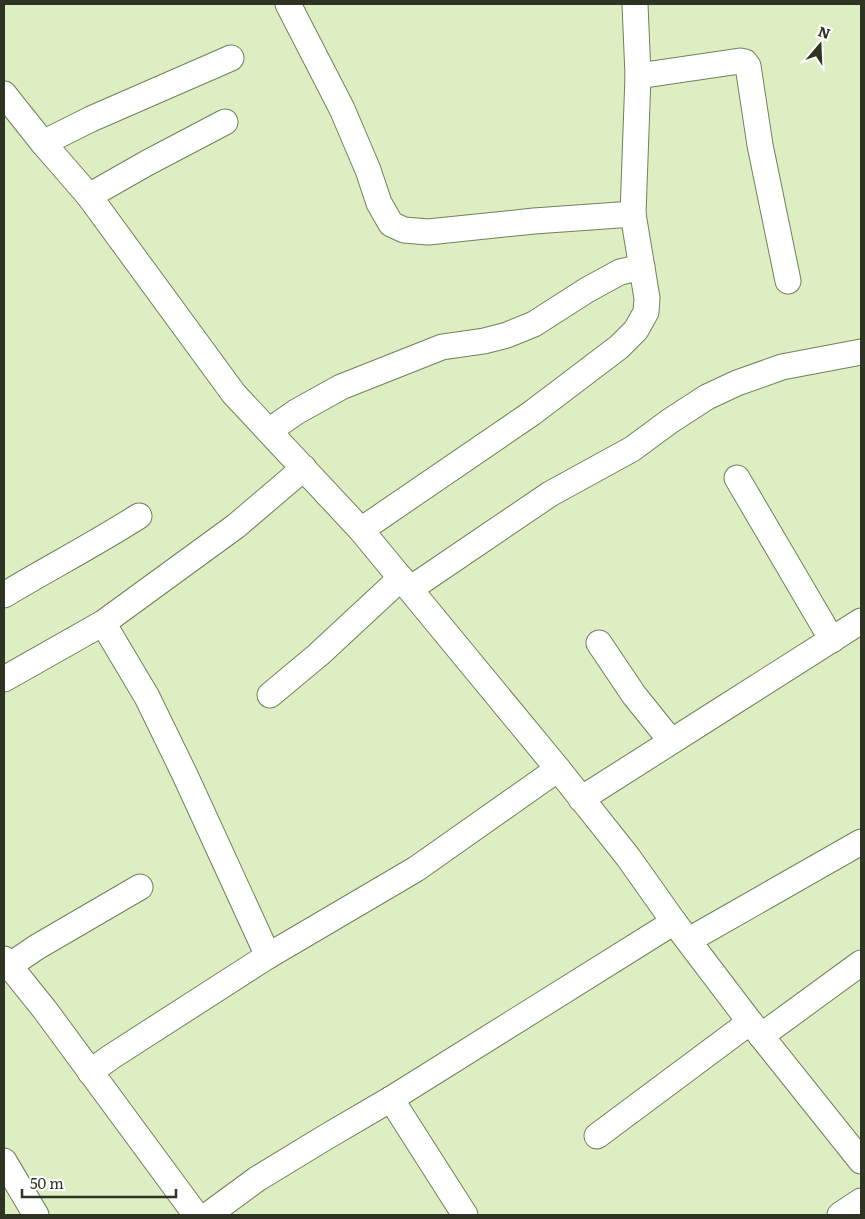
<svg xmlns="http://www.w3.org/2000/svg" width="865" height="1219" viewBox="0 0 865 1219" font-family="Literata,serif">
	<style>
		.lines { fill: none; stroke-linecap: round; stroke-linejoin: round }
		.minor-casing { stroke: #718059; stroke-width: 27 }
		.minor { stroke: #fff; stroke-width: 25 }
	</style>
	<rect width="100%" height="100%" fill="#dceec2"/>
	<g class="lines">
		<g class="minor-casing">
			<g id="minor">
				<path d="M288 4 342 109 368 170 379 203 391 224 404 230 428 232 534 221 633 214"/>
				<path d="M638 76 740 61 745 62 748 66 760 145 788 281"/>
				<path d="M4 94 43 143 89 196 234 394 361 530 558 769 628 857 674 922 750 1022 861 1161"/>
				<path d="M43 143 91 119 231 58"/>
				<path d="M89 196 147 163 225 122"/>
				<path d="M269 431 296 412 341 387 442 347 484 341 507 335 534 324 587 290 620 272 642 267"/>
				<path d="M737 478 832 640"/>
				<path d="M361 530 532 413 619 347 636 330 646 312 647 298 633 214 638 76 635 4"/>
				<path d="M410 589 550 494 632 449 670 421 707 397 737 383 782 367 861 352"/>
				<path d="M4 595C49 568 95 544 139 516"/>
				<path d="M103 623 147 697 185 775 268 956"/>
				<path d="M599 643 634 695 671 741"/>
				<path d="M4 679 103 623 236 526 304 468"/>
				<path d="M270 695 318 655 401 578"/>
				<path d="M581 799C674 739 768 681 861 621"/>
				<path d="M689 940 861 842"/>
				<path d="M4 959 45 1010 196 1215"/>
				<path d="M9 966 37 947 140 887"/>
				<path d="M761 1036 861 963"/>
				<path d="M90 1072 111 1057 268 956 416 869 558 769"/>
				<path d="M391 1099 465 1215"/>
				<path d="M597 1136 750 1022"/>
				<path d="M4 1161 36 1215"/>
				<path d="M208 1215 257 1179 326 1137 391 1099 674 922"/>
				<path d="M840 1215 861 1201"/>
			</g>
		</g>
		<use href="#minor" class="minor"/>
	</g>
	<rect width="865" height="1219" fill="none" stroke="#2e3423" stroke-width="10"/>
	<g transform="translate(820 45) rotate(19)" stroke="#ffffff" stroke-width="4" paint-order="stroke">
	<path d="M0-4L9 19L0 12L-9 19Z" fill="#2e3423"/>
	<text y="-8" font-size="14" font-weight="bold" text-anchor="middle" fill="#2e3423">N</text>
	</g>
	<path d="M22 1189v8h154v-8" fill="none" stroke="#2e3423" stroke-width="2.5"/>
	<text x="30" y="1189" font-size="15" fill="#2e3423" stroke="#ffffff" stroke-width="4" paint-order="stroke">50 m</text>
</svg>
